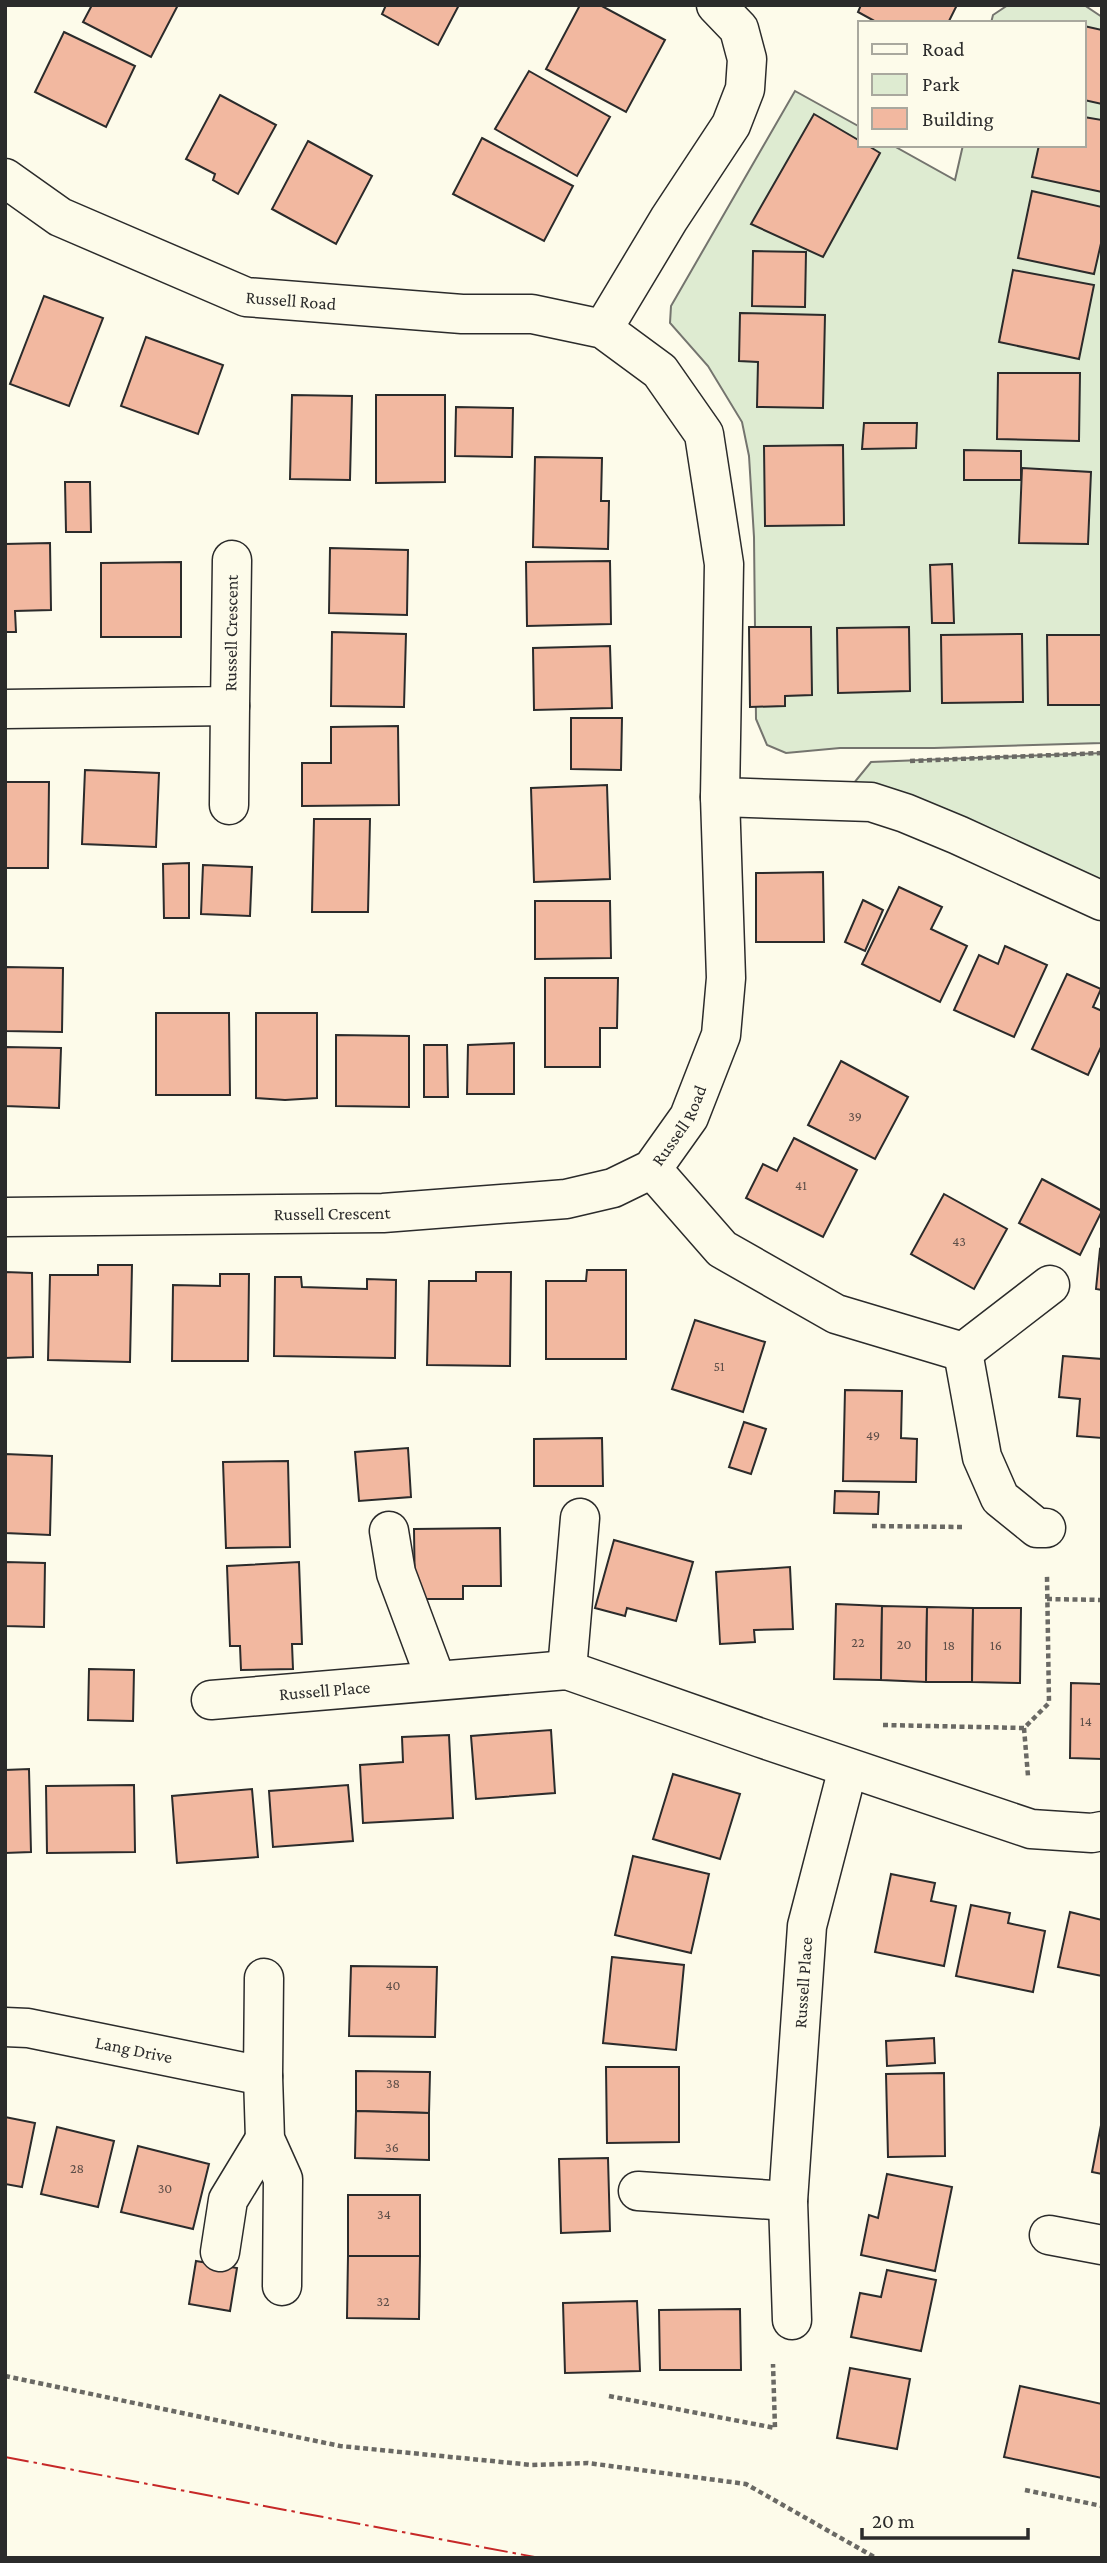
<svg xmlns="http://www.w3.org/2000/svg" width="1107" height="2563" viewBox="0 0 1107 2563" font-family="'Crimson Pro',serif">
	<style>
		.green { fill: #deebd1; stroke: #74746e; stroke-width: 2 }
		.building { fill: #f2b8a0; stroke: #2b2b2b; stroke-width: 2 }
		.lines { fill: none; stroke-linecap: round; stroke-linejoin: round }
		.minor-casing { stroke: #2b2b2b; stroke-width: 41 }
		.path { stroke: #6a6964; stroke-width: 4.5; stroke-dasharray: 5 3.5; stroke-linecap: butt }
		.minor { stroke: #fdfbea; stroke-width: 38 }
		.power { stroke: #c62828; stroke-width: 2; stroke-dasharray: 24 5 3.5 5; stroke-linecap: butt }
		.labels { text-anchor: middle; stroke-width: 5; stroke-linejoin: round; paint-order: stroke }
		.number-label { font-size: 14px; fill: #5d4e48 }
		.street-label { font-size: 18px; fill: #2b2b2b; stroke: #fdfbea }
	</style>
	<rect width="100%" height="100%" fill="#fdfbea"/>
	<g class="green">
		<path d="M1008 5H1084L1102 17V743L934 748H840L786 753 767 745 756 719 754 537 749 456 742 422 708 366 670 323 671 306 795 91 860 127V145H892L955 180 963 145H1084V23H991L993 15Z"/>
		<path d="M1102 753V901L840 800 871 762Z"/>
	</g>
	<g class="building">
		<path d="M92 5H178L151 57 83 22Z"/>
		<path d="M386 5H459L438 45 382 14Z"/>
		<path d="M580 5H600L665 40 626 112 546 69Z"/>
		<path d="M861 5H957L948 23H878L858 12Z"/>
		<path d="M1084 26 1102 30V104L1084 100Z"/>
		<path d="M64 32 135 66 106 127 35 92Z"/>
		<path d="M529 71 610 117 577 176 495 129Z"/>
		<path d="M220 95 276 125 238 194 213 180 215 174 186 159Z"/>
		<path d="M814 114 860 141V145H867L880 153 823 257 751 224Z"/>
		<path d="M1084 117 1102 120V192L1032 177 1039 145H1084Z"/>
		<path d="M482 138 573 186 544 241 453 194Z"/>
		<path d="M308 141 372 176 336 244 272 209Z"/>
		<path d="M1032 191 1102 207V239L1094 274 1018 258Z"/>
		<path d="M753 251 806 252 805 307 752 306Z"/>
		<path d="M1013 270 1094 285 1079 359 999 342Z"/>
		<path d="M44 296 103 318 69 406 10 384Z"/>
		<path d="M740 313 825 315 823 408 757 407 758 362 739 361Z"/>
		<path d="M146 337 223 365 198 434 121 406Z"/>
		<path d="M998 373H1080L1079 441 997 439Z"/>
		<path d="M292 395 352 396 350 480 290 479Z"/>
		<path d="M376 395H445V482L376 483Z"/>
		<path d="M456 407 513 408 512 457 455 456Z"/>
		<path d="M864 423H917L916 448 862 449Z"/>
		<path d="M843 445 844 525 765 526 764 446Z"/>
		<path d="M964 450 1021 451V480H964Z"/>
		<path d="M535 457 602 458 601 501H609L608 549 533 547Z"/>
		<path d="M1022 468 1091 472 1088 544 1019 543Z"/>
		<path d="M65 482H90L91 532H66Z"/>
		<path d="M50 543 51 610 15 611 16 632H5V544Z"/>
		<path d="M330 548 408 550 407 615 329 613Z"/>
		<path d="M610 561 611 624 527 626 526 562Z"/>
		<path d="M181 562V637H101V563Z"/>
		<path d="M952 564 954 623H932L930 565Z"/>
		<path d="M749 627H811L812 695 785 696V706L750 707Z"/>
		<path d="M909 627 910 691 838 693 837 628Z"/>
		<path d="M332 632 406 634 404 707 331 706Z"/>
		<path d="M1022 634 1023 702 942 703 941 635Z"/>
		<path d="M1047 635H1102V705H1048Z"/>
		<path d="M610 646 612 708 534 710 533 648Z"/>
		<path d="M571 718H622L621 770 571 769Z"/>
		<path d="M398 726 399 805 302 806V763H331V727Z"/>
		<path d="M85 770 159 773 156 847 82 844Z"/>
		<path d="M5 782H49L48 868H5Z"/>
		<path d="M607 785 610 879 534 882 531 788Z"/>
		<path d="M314 819H370L368 912H312Z"/>
		<path d="M189 863V918H164L163 864Z"/>
		<path d="M203 865 252 867 250 916 201 914Z"/>
		<path d="M823 872 824 942H756V873Z"/>
		<path d="M899 887 942 907 931 929 967 946 940 1002 862 964Z"/>
		<path d="M863 900 883 910 865 951 845 942Z"/>
		<path d="M535 901H610L611 958 535 959Z"/>
		<path d="M1005 946 1047 965 1014 1037 954 1010 979 955 998 964Z"/>
		<path d="M5 967 63 968 62 1032 5 1031Z"/>
		<path d="M1067 974 1101 989 1093 1007 1102 1011V1045L1088 1075 1032 1049Z"/>
		<path d="M545 978H618L617 1028H600V1067H545Z"/>
		<path d="M156 1013H229L230 1095H156Z"/>
		<path d="M256 1013H317V1098L285 1100 256 1098Z"/>
		<path d="M336 1035 409 1036V1107L336 1106Z"/>
		<path d="M514 1043V1094H467L468 1045Z"/>
		<path d="M424 1045H447L448 1097H424Z"/>
		<path d="M5 1047 61 1048 59 1108 5 1106Z"/>
		<path d="M841 1061 908 1097 875 1159 808 1125Z"/>
		<path d="M794 1138 857 1170 823 1237 746 1198 763 1164 777 1171Z"/>
		<path d="M1042 1179 1102 1211 1080 1255 1019 1223Z"/>
		<path d="M944 1194 1007 1229 974 1289 911 1254Z"/>
		<path d="M1100 1249 1102 1250V1290L1096 1289Z"/>
		<path d="M98 1265H132L130 1362 48 1360 50 1275H98Z"/>
		<path d="M587 1270H626V1359H546V1281H586Z"/>
		<path d="M5 1272 32 1273 33 1357 5 1358Z"/>
		<path d="M476 1272H511L510 1366 427 1365 429 1281H476Z"/>
		<path d="M220 1274H249L248 1361H172L173 1285 220 1286Z"/>
		<path d="M275 1277H301L302 1287 367 1289V1279L396 1280 395 1358 274 1356Z"/>
		<path d="M695 1320 765 1342 743 1412 672 1389Z"/>
		<path d="M1063 1356 1102 1359V1438L1077 1436 1080 1399 1059 1397Z"/>
		<path d="M845 1390 902 1391 901 1438 917 1439 916 1482 843 1481Z"/>
		<path d="M744 1422 766 1429 751 1474 729 1467Z"/>
		<path d="M602 1438 603 1486H534V1439Z"/>
		<path d="M408 1448 411 1497 359 1501 355 1452Z"/>
		<path d="M5 1454 52 1456 50 1535 5 1533Z"/>
		<path d="M288 1461 290 1547 226 1548 223 1462Z"/>
		<path d="M835 1491 879 1492 878 1514 834 1513Z"/>
		<path d="M500 1528 501 1586H463V1599H415L414 1529Z"/>
		<path d="M614 1540 693 1562 676 1621 627 1608 625 1616 595 1608Z"/>
		<path d="M5 1562 45 1563 44 1627 5 1626Z"/>
		<path d="M299 1562 302 1644H292L293 1669 241 1670 240 1646H230L227 1566Z"/>
		<path d="M790 1567 793 1629 754 1630 755 1642 720 1644 716 1572Z"/>
		<path d="M836 1604 882 1606 881 1680 834 1679Z"/>
		<path d="M882 1606 927 1607 926 1682 881 1680Z"/>
		<path d="M927 1607 973 1608 972 1682H926Z"/>
		<path d="M973 1608H1021L1020 1683 972 1682Z"/>
		<path d="M89 1669 134 1670 133 1721 88 1720Z"/>
		<path d="M1071 1683 1102 1684V1759L1070 1758Z"/>
		<path d="M551 1730 555 1793 476 1799 471 1736Z"/>
		<path d="M449 1735 453 1818 363 1823 360 1765 403 1762 402 1737Z"/>
		<path d="M29 1769 31 1852 5 1853V1770Z"/>
		<path d="M673 1774 740 1794 720 1859 653 1839Z"/>
		<path d="M134 1785 135 1852 47 1853 46 1786Z"/>
		<path d="M348 1785 353 1841 273 1847 269 1791Z"/>
		<path d="M252 1789 258 1857 177 1863 172 1796Z"/>
		<path d="M633 1856 709 1874 691 1953 615 1935Z"/>
		<path d="M891 1874 935 1883 931 1901 956 1906 944 1966 875 1952Z"/>
		<path d="M971 1905 1010 1913 1008 1923 1045 1931 1033 1992 956 1976Z"/>
		<path d="M1070 1912 1102 1920V1976L1058 1967Z"/>
		<path d="M612 1957 684 1965 676 2050 603 2043Z"/>
		<path d="M351 1966 437 1967 435 2037 349 2036Z"/>
		<path d="M934 2038 935 2063 887 2066 886 2041Z"/>
		<path d="M606 2067H679V2142L607 2143Z"/>
		<path d="M356 2071 430 2072 429 2113 356 2111Z"/>
		<path d="M944 2073 945 2156 888 2157 886 2074Z"/>
		<path d="M356 2111 429 2113V2160L355 2158Z"/>
		<path d="M5 2117 35 2123 22 2187 5 2184Z"/>
		<path d="M1102 2120V2174L1092 2172Z"/>
		<path d="M57 2127 114 2141 98 2207 41 2194Z"/>
		<path d="M138 2146 209 2164 193 2229 121 2212Z"/>
		<path d="M608 2158 610 2231 561 2233 559 2159Z"/>
		<path d="M887 2174 952 2187 935 2271 861 2255 869 2215 878 2218Z"/>
		<rect x="348" y="2195" width="72" height="61"/>
		<path d="M348 2256H420L419 2319 347 2318Z"/>
		<path d="M196 2261 237 2268 230 2311 189 2304Z"/>
		<path d="M887 2270 936 2280 921 2351 851 2337 860 2293 881 2297Z"/>
		<path d="M637 2301 640 2371 565 2373 563 2303Z"/>
		<path d="M740 2309 741 2370H660L659 2310Z"/>
		<path d="M850 2368 910 2379 897 2449 837 2438Z"/>
		<path d="M1020 2386 1102 2404V2478L1004 2457Z"/>
	</g>
	<g class="lines">
		<g class="minor-casing">
			<g id="minor">
				<path id="s1" d="M5 178 60 217 246 297 462 314H532L603 329 660 371 704 434 724 564 720 797 871 802 905 813 958 835 1102 901"/>
				<path d="M603 329 669 219 731 125 745 89 747 59 739 29 716 5"/>
				<path id="s2" d="M5 709 230 706 232 560"/>
				<path d="M229 805 230 706"/>
				<path d="M652 1169 722 1249 836 1314 963 1352 1050 1285"/>
				<path id="s3" d="M5 1217 383 1213 566 1199 613 1188 652 1169 689 1117 721 1035 726 978 720 797"/>
				<path d="M963 1352 982 1457 1000 1498 1037 1528H1046"/>
				<path d="M389 1531 396 1573 436 1680"/>
				<path d="M567 1670 580 1518"/>
				<path id="s4" d="M211 1700 567 1670 761 1738 1031 1829 1092 1833 1102 1831"/>
				<path id="s5" d="M5 2027 28 2028 263 2076 264 1978"/>
				<path d="M263 2076 265 2139 283 2179 282 2286"/>
				<path d="M638 2191 788 2201"/>
				<path d="M1049 2235 1102 2245"/>
				<path d="M220 2252 228 2200 265 2139"/>
				<path id="s6" d="M792 2320 788 2201 807 1926 848 1768"/>
			</g>
		</g>
		<g class="path">
			<path d="M910 761 1102 753"/>
			<path d="M872 1526 962 1527"/>
			<path d="M1047 1599 1102 1600"/>
			<path d="M883 1725 1024 1728 1049 1703 1047 1576"/>
			<path d="M1024 1728 1028 1776"/>
			<path d="M5 2376 340 2446 532 2465 588 2463 746 2484 876 2558"/>
			<path d="M609 2396 775 2428 773 2364"/>
			<path d="M1025 2490 1102 2506"/>
		</g>
		<use href="#minor" class="minor"/>
		<path class="power" d="M5 2457 540 2558"/>
	</g>
	<g class="labels">
		<g class="number-label">
			<text x="855" y="1121">39</text>
			<text x="801" y="1190">41</text>
			<text x="959" y="1246">43</text>
			<text x="719" y="1371">51</text>
			<text x="873" y="1440">49</text>
			<text x="858" y="1647">22</text>
			<text x="904" y="1649">20</text>
			<text x="949" y="1650">18</text>
			<text x="996" y="1650">16</text>
			<text x="1086" y="1726">14</text>
			<text x="393" y="1990">40</text>
			<text x="393" y="2088">38</text>
			<text x="392" y="2152">36</text>
			<text x="77" y="2173">28</text>
			<text x="165" y="2193">30</text>
			<text x="384" y="2219">34</text>
			<text x="383" y="2306">32</text>
		</g>
		<g class="street-label">
			<text dy="6" stroke="none"><textPath href="#s1" startOffset="315">Russell Road</textPath></text>
			<text dy="6" stroke="none"><textPath href="#s2" startOffset="298">Russell Crescent</textPath></text>
			<text dy="6" stroke="none"><textPath href="#s3" startOffset="705">Russell Road</textPath></text>
			<text dy="6" stroke="none"><textPath href="#s3" startOffset="327">Russell Crescent</textPath></text>
			<text dy="6" stroke="none"><textPath href="#s4" startOffset="114">Russell Place</textPath></text>
			<text dy="6" stroke="none"><textPath href="#s6" startOffset="338">Russell Place</textPath></text>
			<text dy="6" stroke="none"><textPath href="#s5" startOffset="131">Lang Drive</textPath></text>
		</g>
	</g>
	<rect width="1107" height="2563" fill="none" stroke="#2b2b2b" stroke-width="14"/>
	<rect x="858" y="21" width="228" height="126" fill="#fdfbea" stroke="#a9a89e" stroke-width="2"/>
	<rect x="872" y="44" width="35" height="10" fill="#fdfbea" stroke="#a9a89e" stroke-width="2"/>
	<text x="922" y="56" font-size="21" fill="#2b2b2b">Road</text>
	<rect x="872" y="74" width="35" height="21" fill="#deebd1" stroke="#a9a89e" stroke-width="2"/>
	<text x="922" y="91" font-size="21" fill="#2b2b2b">Park</text>
	<rect x="872" y="108" width="35" height="21" fill="#f2b8a0" stroke="#a9a89e" stroke-width="2"/>
	<text x="922" y="126" font-size="21" fill="#2b2b2b">Building</text>
	<path d="M862 2528v10h166v-10" fill="none" stroke="#2b2b2b" stroke-width="3.5"/>
	<text x="872" y="2528" font-size="21" fill="#2b2b2b" stroke="#fdfbea" stroke-width="5" paint-order="stroke">20 m</text>
</svg>
